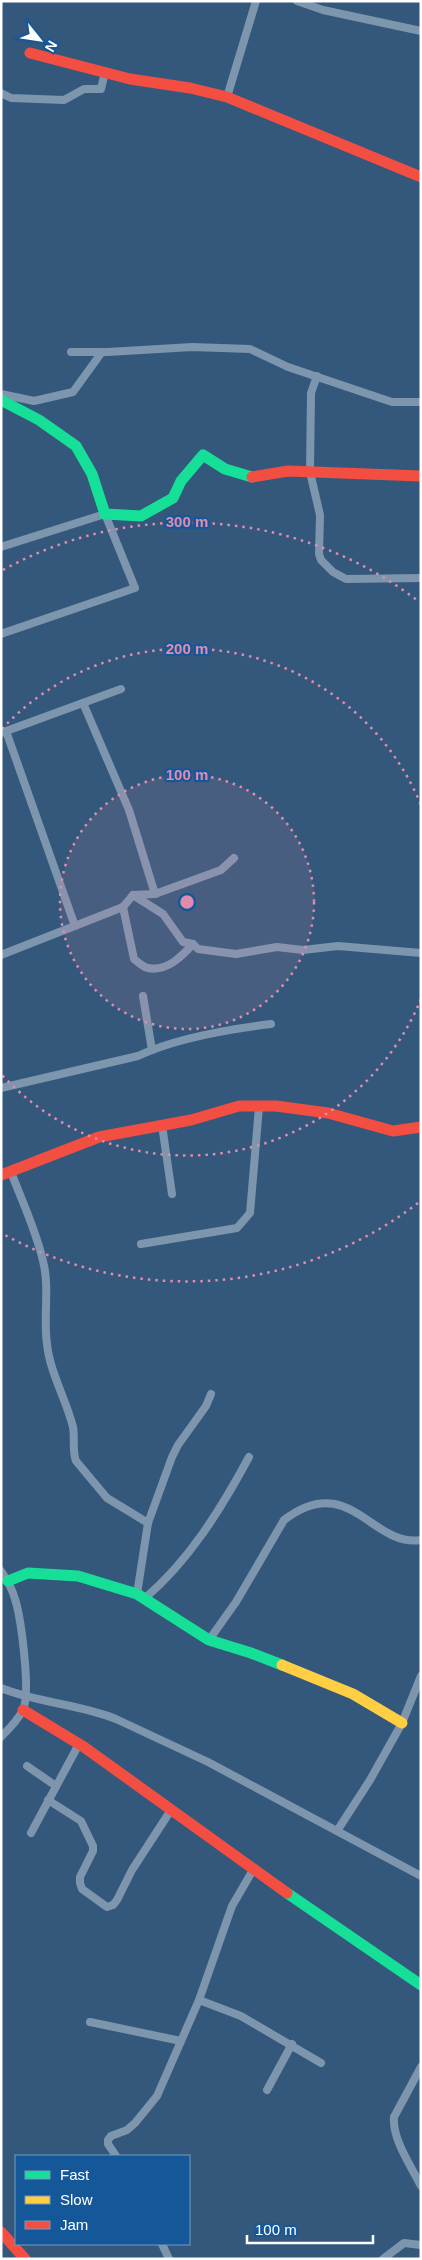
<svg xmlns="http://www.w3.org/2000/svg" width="422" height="2260" viewBox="0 0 422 2260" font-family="Arial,sans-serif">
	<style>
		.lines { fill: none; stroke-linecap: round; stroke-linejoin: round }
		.street { stroke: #7e95ae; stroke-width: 8 }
		.fast { stroke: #16e098; stroke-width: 11 }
		.slow { stroke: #ffcf43; stroke-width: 11 }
		.jam { stroke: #f24e42; stroke-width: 11 }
		.ring { fill: none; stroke: #e08cad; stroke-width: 2.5; stroke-dasharray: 2.5 5 }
		.centre { fill: #e08cad; stroke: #15589a; stroke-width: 2.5 }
		.ring-label { font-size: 15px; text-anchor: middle; font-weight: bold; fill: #e08cad; stroke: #15589a; stroke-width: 4.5; stroke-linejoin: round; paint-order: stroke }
	</style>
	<rect width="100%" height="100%" fill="#33587c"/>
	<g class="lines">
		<g class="street">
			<path d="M297 1 323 10 421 31"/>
			<path d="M1 93 11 98 64 100 84 89H101L105 72"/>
			<path d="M227 97 256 1"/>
			<path d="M71 352H108L192 347 250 349 288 367 383 399 392 402H421"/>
			<path d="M317 376 311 393 310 472 320 515 319 554 321 560 333 572 346 579 421 578"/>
			<path d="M1 394 34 401 73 392 102 352"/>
			<path d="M1 547 105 514 135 588 1 634"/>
			<path d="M83 703 129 810 155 894"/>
			<path d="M6 731 75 926"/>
			<path d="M1 733 121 689"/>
			<path d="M133 895 163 914 183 942 193 944 198 949 236 954 277 947 303 950 338 946 421 953"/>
			<path d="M123 907 134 959C138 962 143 967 148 968 167 972 182 956 193 944"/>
			<path d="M1 955 123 907 133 895 155 894 221 870 234 858"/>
			<path d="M143 996 152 1050"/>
			<path d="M1 1088 138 1056C176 1038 230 1029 271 1024"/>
			<path d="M162 1125 172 1194"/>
			<path d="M11 1172C22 1201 36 1230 43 1261 50 1288 43 1316 47 1344 50 1373 66 1399 73 1427 75 1438 72 1450 76 1461L107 1498 148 1523"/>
			<path d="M141 1244 237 1228 250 1213 259 1107"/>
			<path d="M1 1571C7 1580 12 1588 15 1599 21 1618 31 1692 23 1710 18 1720 9 1729 1 1737"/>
			<path d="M137 1594 148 1523 172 1457 178 1445 206 1406 211 1394"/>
			<path d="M144 1599C189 1561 221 1509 249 1457"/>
			<path d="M209 1640 236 1602 284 1520C349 1470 372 1548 421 1540"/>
			<path d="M1 1688C38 1703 79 1704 116 1719L208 1762 421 1876"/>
			<path d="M27 1766 56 1786"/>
			<path d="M48 1800 81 1821 93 1846V1851L80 1877V1883L82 1889 107 1907 113 1905 117 1900 132 1870 171 1810"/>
			<path d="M337 1831 370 1780 402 1723 421 1676"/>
			<path d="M31 1833 79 1744"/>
			<path d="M199 2000 241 2016 321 2063"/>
			<path d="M90 2022 181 2041"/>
			<path d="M421 2067 394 2117C392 2139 411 2166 421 2186"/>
			<path d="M267 2090 292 2044"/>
			<path d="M116 2156 108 2144V2140L111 2136 127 2130 135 2123 157 2096 199 2000 232 1906 253 1870"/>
			<path d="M162 2244 169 2259"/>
			<path d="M383 2259 404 2243 421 2245"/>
		</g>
		<g class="fast">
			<path d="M1 400 39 420 76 446 92 474 105 514 141 516 173 498 181 481 203 455 225 469 252 477"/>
			<path d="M8 1581 28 1573 78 1576 137 1594 209 1640 251 1653 282 1665"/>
			<path d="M287 1893 421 1985"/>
		</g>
		<path class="slow" d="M282 1665 353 1694 402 1723"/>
		<g class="jam">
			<path d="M30 53 130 79 190 88 227 97 421 177"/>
			<path d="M252 477 288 471 421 476"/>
			<path d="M1 1175 99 1137 191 1120 239 1106H276L328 1113 393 1131 421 1127"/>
			<path d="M23 1710 84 1747 287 1893"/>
			<path d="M1 2232 25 2259"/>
		</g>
	</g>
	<circle cx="187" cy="902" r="127" fill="#e08cad" fill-opacity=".12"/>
	<g class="ring">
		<circle cx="187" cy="902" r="127"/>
		<path d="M421 999A253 253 0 0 1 2 1075M2 729A253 253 0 0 1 421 805"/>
		<path d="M418 1203A380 380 0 0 1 3 1234M3 570A380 380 0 0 1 418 601"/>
	</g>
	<circle cx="187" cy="902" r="8" class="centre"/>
	<g class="ring-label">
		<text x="187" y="527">300 m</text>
		<text x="187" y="654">200 m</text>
		<text x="187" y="780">100 m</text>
	</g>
	<rect width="422" height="2260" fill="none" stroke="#ffffff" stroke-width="5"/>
	<rect x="15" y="2155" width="175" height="90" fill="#15589a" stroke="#739bc2"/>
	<rect x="25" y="2171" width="25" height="8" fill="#16e098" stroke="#739bc2"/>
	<text x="60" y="2180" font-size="15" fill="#ffffff">Fast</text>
	<rect x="25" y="2196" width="25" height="8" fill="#ffcf43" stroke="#739bc2"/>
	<text x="60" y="2205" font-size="15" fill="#ffffff">Slow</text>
	<rect x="25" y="2221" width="25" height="8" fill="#f24e42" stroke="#739bc2"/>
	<text x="60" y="2230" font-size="15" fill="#ffffff">Jam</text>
	<g transform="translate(40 40) rotate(120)" stroke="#15589a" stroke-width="4" paint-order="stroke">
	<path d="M0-4L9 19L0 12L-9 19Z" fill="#ffffff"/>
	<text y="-8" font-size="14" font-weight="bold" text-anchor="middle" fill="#ffffff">N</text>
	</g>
	<path d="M247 2235v8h126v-8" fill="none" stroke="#ffffff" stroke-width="2.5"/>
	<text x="255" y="2235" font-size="15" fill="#ffffff" stroke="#15589a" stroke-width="4" paint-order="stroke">100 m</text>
</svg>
